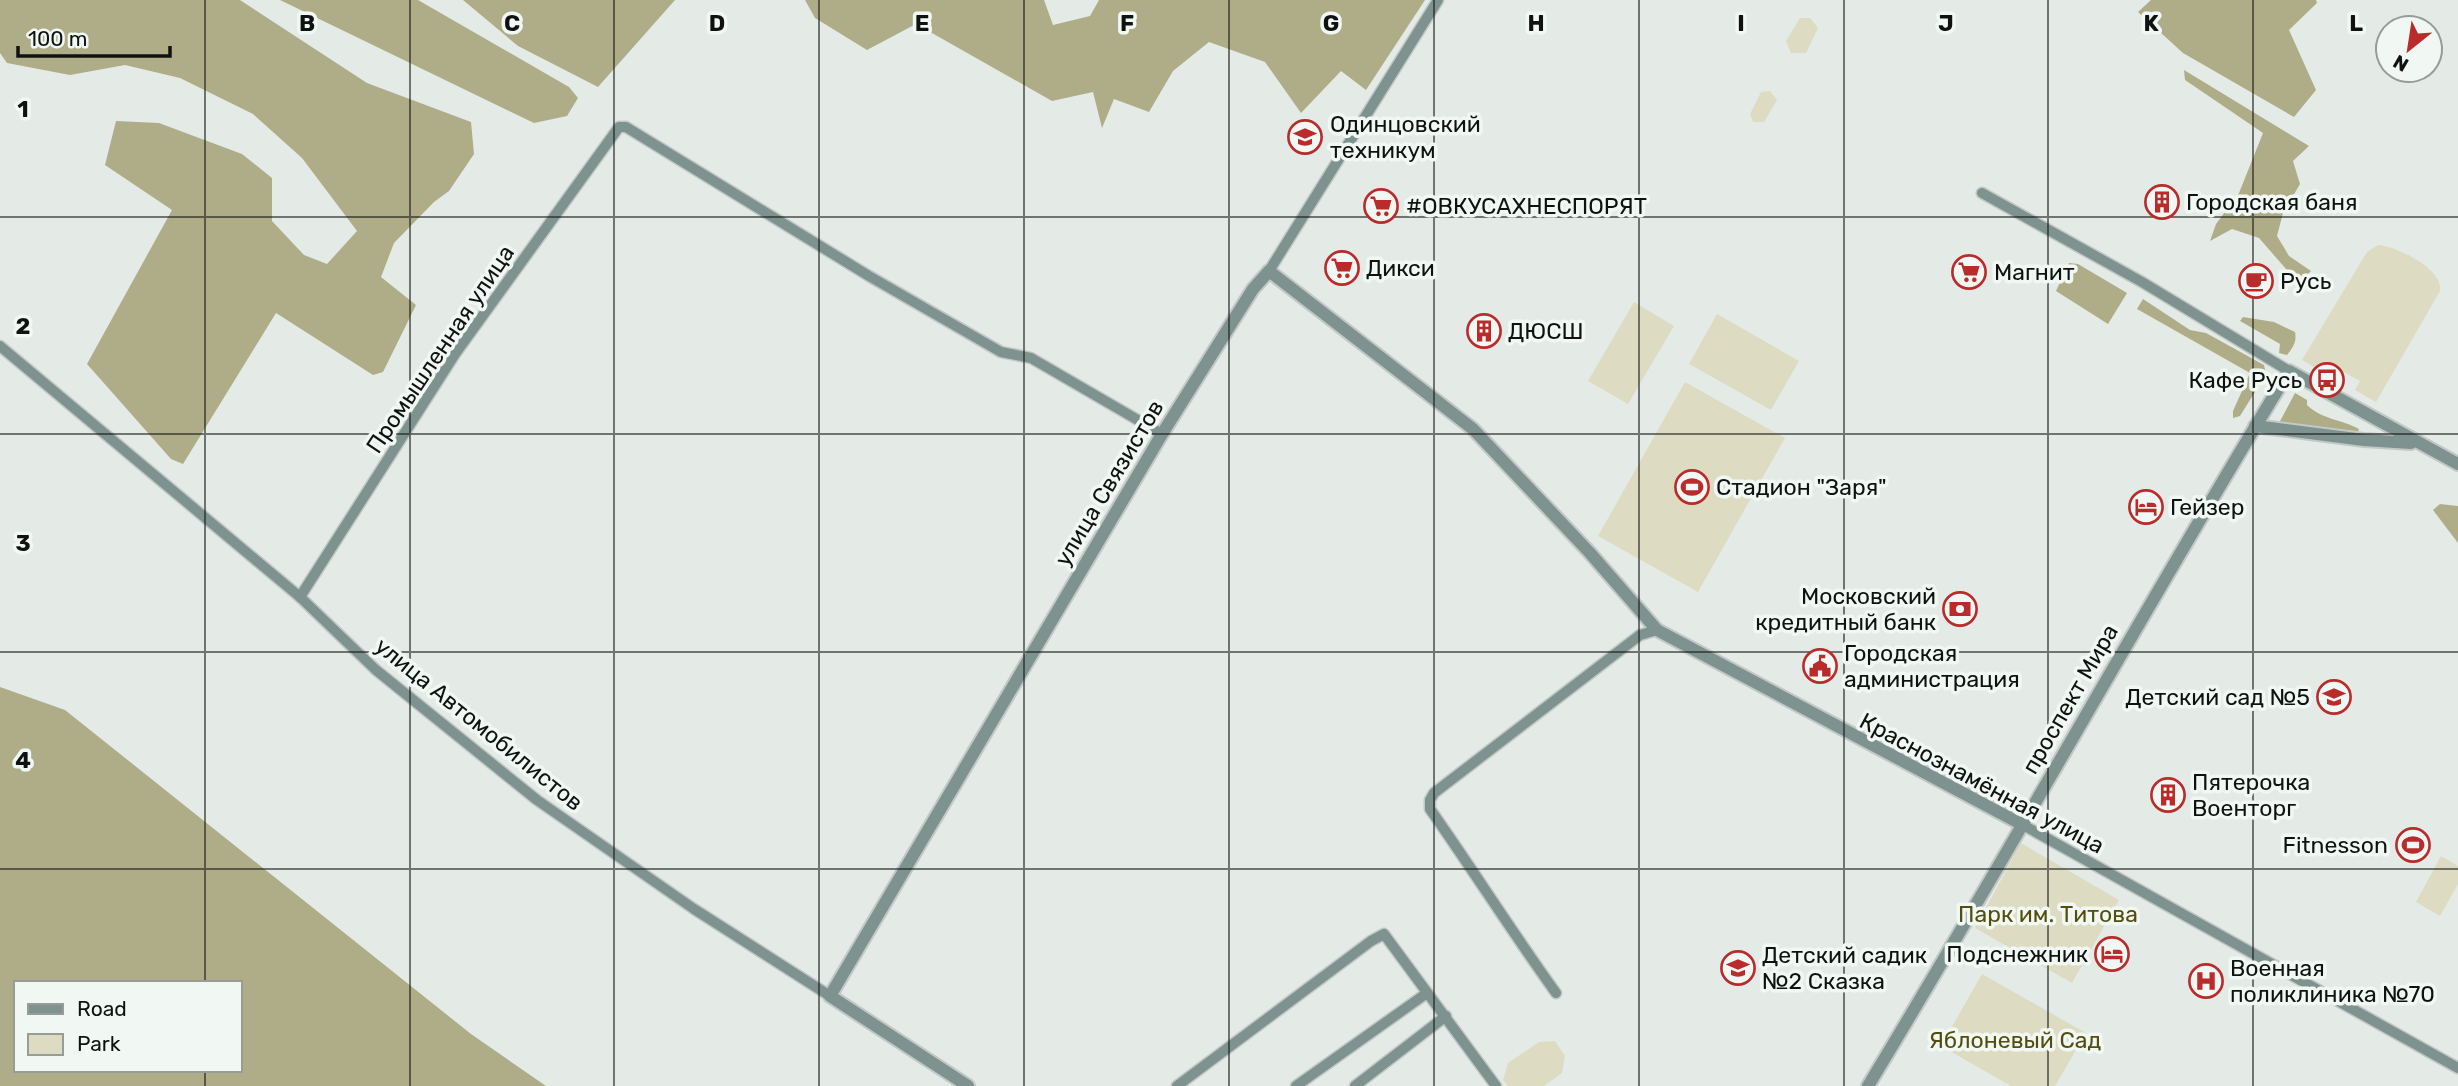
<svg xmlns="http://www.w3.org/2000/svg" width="2458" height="1086" viewBox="0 0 2458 1086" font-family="Rubik,sans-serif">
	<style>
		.green { fill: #dddcc2 }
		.forest { fill: #afad88; fill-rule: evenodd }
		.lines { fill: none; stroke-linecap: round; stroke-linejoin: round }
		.minor-casing { stroke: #c2c8c5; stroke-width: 13 }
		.tertiary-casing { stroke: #c2c8c5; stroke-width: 16 }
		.minor { stroke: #7e928f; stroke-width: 10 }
		.tertiary { stroke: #7e928f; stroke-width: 12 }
		.grid { fill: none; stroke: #101211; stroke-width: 2; stroke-opacity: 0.55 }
		.labels { text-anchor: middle; stroke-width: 7; stroke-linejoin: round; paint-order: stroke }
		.poi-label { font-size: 23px; fill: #101211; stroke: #f1f8f4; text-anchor: start }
		.street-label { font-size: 23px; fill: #101211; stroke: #f1f8f4 }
		.park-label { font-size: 23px; fill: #534e0e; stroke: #f1f8f4 }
		.grid-label { font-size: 23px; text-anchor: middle; font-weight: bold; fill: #101211; stroke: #f1f8f4; stroke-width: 7; stroke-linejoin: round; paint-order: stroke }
	</style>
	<rect width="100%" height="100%" fill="#e4ebe7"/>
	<g class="green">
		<path d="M1800 18H1810L1818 28 1806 53H1791L1786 41Z"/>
		<path d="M1770 91 1777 100 1764 122H1753L1750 114 1761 92Z"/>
		<path d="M2378 245C2396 246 2444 269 2440 291L2376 402 2355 390 2360 381 2326 362 2321 371 2302 360 2367 252Z"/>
		<path d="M1634 302 1674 326 1628 404 1588 381Z"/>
		<path d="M1717 314 1799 361 1771 410 1689 364Z"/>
		<path d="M1685 382 1785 438 1698 592 1598 536Z"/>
		<path d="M2021 843 2119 900 2072 983 1975 928Z"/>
		<path d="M2441 856 2458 866V884L2440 916 2416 902Z"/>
		<path d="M1982 974 2086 1033 2055 1086H2011L1941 1046Z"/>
		<path d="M1555 1041 1565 1056 1562 1073 1544 1086H1508L1503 1080 1508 1063 1539 1042Z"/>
	</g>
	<g class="forest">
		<path d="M0 0H240L367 83 471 122 474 154 449 191 434 202 394 243 381 277 416 305 383 372 373 375 276 313 183 464 171 459 87 364 172 210 105 165 116 121 159 123 242 154 272 178V221L304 255 327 264 357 231 302 158 253 114 180 78 125 65 70 75 7 63 0 53Z"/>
		<path d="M280 0H418L569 87 578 98 567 116 534 123Z"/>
		<path d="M463 0H675L598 87 518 46Z"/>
		<path d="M805 0H1044L1053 25 1090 16 1099 0H1425L1366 90 1341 71 1301 113 1265 62 1209 42 1173 71 1149 112 1114 99 1102 128 1093 92 1052 101 916 24 867 50 815 18Z"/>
		<path d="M2151 0H2316L2317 3 2289 30 2316 90 2294 117 2183 53 2138 12Z"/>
		<path d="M2184 70 2309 146 2293 161 2300 184 2283 213 2277 236 2289 256 2311 271 2303 279 2293 277 2259 238 2232 229 2210 241 2216 224 2239 193 2263 133 2185 80Z"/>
		<path d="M2069 263 2078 264 2127 293 2108 324 2056 291Z"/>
		<path d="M2143 299 2190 330 2206 333 2264 365 2266 374 2240 416 2233 418V411L2250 373 2137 309Z"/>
		<path d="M2243 317 2274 322 2295 332C2297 342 2293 347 2287 355L2279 353 2280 344 2240 321Z"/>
		<path d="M2295 393 2307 400V405C2323 420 2341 419 2359 429L2358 432 2279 423Z"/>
		<path d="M2440 504 2458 506V543L2433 510Z"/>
		<path d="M0 687 65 710 471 1034 546 1086H0ZM16 983H240V1070H16Z"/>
	</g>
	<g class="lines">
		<g class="minor-casing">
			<g id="minor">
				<path d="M1982 193 2142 282 2289 371"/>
				<path d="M1269 271 1438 0"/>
				<path d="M0 346 300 597 376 670 537 800 694 909 830 996"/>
				<path d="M300 597 455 354 619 127H626L869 276 1001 352 1031 358 1162 434"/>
				<path d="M2023 825 2458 1068"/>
				<path d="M1556 993C1512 932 1473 870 1430 809V800L1434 793 1640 635 1657 630"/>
				<path d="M1177 1086 1371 941 1384 934 1496 1086"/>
				<path d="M1296 1086 1427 993"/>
				<path d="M1355 1086 1446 1016"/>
			</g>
		</g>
		<g class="tertiary-casing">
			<g id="tertiary">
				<path d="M2255 426 2364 440 2411 443"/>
				<path d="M968 1086 830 996 1162 434 1253 289 1269 271 1473 429 1590 553 1657 630 2023 825"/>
				<path d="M1868 1086C2012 849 2145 607 2289 371L2458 464"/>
			</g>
		</g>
		<use href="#minor" class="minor"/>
		<use href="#tertiary" class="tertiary"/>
	</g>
	<path class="grid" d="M205 0V983M410 0V1086M614 0V1086M819 0V1086M1024 0V1086M1229 0V1086M1434 0V1086M1639 0V1086M1844 0V1086M2048 0V1086M2253 0V1086M0 217H2458M0 434H2458M0 652H2458M0 869H2458M205 1070V1086"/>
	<defs>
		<g id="school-ring" transform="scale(1.75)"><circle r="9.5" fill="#f1f8f4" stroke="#ba2b2c" stroke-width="1.5"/><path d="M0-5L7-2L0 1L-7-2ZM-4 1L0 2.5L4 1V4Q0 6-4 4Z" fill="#ba2b2c"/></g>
		<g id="building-ring" transform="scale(1.75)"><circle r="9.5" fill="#f1f8f4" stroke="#ba2b2c" stroke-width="1.5"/><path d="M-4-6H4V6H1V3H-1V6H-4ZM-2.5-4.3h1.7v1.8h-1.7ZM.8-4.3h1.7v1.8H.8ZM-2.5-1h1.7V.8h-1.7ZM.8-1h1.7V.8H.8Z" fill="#ba2b2c"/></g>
		<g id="supermarket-ring" transform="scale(1.75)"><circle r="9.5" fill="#f1f8f4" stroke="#ba2b2c" stroke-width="1.5"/><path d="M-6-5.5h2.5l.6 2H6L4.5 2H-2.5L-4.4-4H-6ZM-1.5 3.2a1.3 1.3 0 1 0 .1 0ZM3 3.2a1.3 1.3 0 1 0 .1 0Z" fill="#ba2b2c"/></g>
		<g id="cafe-ring" transform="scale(1.75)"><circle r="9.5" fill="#f1f8f4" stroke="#ba2b2c" stroke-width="1.5"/><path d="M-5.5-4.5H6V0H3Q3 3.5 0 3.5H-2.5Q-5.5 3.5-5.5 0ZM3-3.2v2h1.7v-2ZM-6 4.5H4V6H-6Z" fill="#ba2b2c"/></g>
		<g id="bus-ring" transform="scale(1.75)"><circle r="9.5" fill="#f1f8f4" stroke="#ba2b2c" stroke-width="1.5"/><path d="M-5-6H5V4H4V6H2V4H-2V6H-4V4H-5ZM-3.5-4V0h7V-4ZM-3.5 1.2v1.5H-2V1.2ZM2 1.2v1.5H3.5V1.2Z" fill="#ba2b2c"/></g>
		<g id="stadium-ring" transform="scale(1.75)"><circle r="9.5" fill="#f1f8f4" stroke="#ba2b2c" stroke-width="1.5"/><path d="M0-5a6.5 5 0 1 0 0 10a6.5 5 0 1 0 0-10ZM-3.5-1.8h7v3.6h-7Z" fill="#ba2b2c"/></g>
		<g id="hotel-ring" transform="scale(1.75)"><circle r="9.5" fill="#f1f8f4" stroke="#ba2b2c" stroke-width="1.5"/><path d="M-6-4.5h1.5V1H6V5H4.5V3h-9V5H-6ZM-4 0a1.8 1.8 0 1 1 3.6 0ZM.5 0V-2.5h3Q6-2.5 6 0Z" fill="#ba2b2c"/></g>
		<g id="bank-ring" transform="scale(1.75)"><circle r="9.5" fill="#f1f8f4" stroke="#ba2b2c" stroke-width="1.5"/><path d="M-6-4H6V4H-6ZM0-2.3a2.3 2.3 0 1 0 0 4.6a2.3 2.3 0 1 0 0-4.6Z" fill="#ba2b2c"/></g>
		<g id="civic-ring" transform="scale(1.75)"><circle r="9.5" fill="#f1f8f4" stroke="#ba2b2c" stroke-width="1.5"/><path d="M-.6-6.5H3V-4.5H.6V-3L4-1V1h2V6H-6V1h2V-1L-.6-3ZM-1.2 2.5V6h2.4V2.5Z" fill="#ba2b2c"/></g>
		<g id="hospital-ring" transform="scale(1.75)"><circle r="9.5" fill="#f1f8f4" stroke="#ba2b2c" stroke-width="1.5"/><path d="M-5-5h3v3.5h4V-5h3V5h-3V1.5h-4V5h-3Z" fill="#ba2b2c"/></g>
	</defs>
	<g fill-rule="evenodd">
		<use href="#school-ring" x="1305" y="137"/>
		<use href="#building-ring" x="2162" y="202"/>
		<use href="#supermarket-ring" x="1381" y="206"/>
		<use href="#supermarket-ring" x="1342" y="268"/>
		<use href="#supermarket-ring" x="1969" y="272"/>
		<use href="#cafe-ring" x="2256" y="281"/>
		<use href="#building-ring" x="1484" y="331"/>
		<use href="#bus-ring" x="2327" y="380"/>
		<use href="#stadium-ring" x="1692" y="487"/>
		<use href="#hotel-ring" x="2146" y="507"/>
		<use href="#bank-ring" x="1960" y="609"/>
		<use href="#civic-ring" x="1820" y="666"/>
		<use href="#school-ring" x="2334" y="697"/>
		<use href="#building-ring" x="2168" y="795"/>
		<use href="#stadium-ring" x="2413" y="845"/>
		<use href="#hotel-ring" x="2112" y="954"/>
		<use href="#school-ring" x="1738" y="968"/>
		<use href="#hospital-ring" x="2206" y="981"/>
	</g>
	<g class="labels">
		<g class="poi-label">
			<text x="1330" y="132">Одинцовский<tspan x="1330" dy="26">техникум</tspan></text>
			<text x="2186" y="210">Городская баня</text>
			<text x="1406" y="214">#ОВКУСАХНЕСПОРЯТ</text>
			<text x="1366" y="276">Дикси</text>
			<text x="1994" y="280">Магнит</text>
			<text x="2280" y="289">Русь</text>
			<text x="1508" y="339">ДЮСШ</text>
			<text x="2302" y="388" text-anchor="end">Кафе Русь</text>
			<text x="1716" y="495">Стадион "Заря"</text>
			<text x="2170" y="515">Гейзер</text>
			<text x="1936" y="604" text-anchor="end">Московский<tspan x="1936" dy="26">кредитный банк</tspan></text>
			<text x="1844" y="661">Городская<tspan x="1844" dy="26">администрация</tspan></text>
			<text x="2310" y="705" text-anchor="end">Детский сад №5</text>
			<text x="2192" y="790">Пятерочка<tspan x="2192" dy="26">Военторг</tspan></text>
			<text x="2388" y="853" text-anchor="end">Fitnesson</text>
			<text x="2088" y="962" text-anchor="end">Подснежник</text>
			<text x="1762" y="963">Детский садик<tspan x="1762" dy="26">№2 Сказка</tspan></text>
			<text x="2230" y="976">Военная<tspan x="2230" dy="26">поликлиника №70</tspan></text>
		</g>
		<g class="street-label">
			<text transform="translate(440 349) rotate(-56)" y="8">Промышленная улица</text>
			<text transform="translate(1109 483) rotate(-59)" y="8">улица Связистов</text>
			<text transform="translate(2070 699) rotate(-60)" y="8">проспект Мира</text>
			<text transform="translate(479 724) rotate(39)" y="8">улица Автомобилистов</text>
			<text transform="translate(1982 783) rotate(28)" y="8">Краснознамённая улица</text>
		</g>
		<g class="park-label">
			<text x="2048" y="922">Парк им. Титова</text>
			<text x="2015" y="1048">Яблоневый Сад</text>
		</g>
	</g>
	<g class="grid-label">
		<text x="307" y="31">B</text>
		<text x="512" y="31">C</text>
		<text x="717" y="31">D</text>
		<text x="922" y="31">E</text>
		<text x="1127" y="31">F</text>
		<text x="1331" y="31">G</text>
		<text x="1536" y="31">H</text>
		<text x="1741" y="31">I</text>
		<text x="1946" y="31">J</text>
		<text x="2151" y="31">K</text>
		<text x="2356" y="31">L</text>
		<text x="23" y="117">1</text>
		<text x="23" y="334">2</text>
		<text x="23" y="551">3</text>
		<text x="23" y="768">4</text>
	</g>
	<rect x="14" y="981" width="228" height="91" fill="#f1f8f4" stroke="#979c99" stroke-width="2"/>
	<rect x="28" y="1004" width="35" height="10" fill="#7e928f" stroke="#979c99" stroke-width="2"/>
	<text x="77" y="1016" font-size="21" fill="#101211">Road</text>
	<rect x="28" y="1034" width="35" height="21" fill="#dddcc2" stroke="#979c99" stroke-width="2"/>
	<text x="77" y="1051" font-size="21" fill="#101211">Park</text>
	<g transform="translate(2409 49) rotate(210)"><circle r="33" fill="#f1f8f4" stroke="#979c99" stroke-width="2"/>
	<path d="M0-5L12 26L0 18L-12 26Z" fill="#ba2b2c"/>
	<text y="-10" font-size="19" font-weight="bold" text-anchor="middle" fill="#101211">N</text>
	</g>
	<path d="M18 46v10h152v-10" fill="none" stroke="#101211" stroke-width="3.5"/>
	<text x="28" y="46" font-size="21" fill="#101211" stroke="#f1f8f4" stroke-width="5" paint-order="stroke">100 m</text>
</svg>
